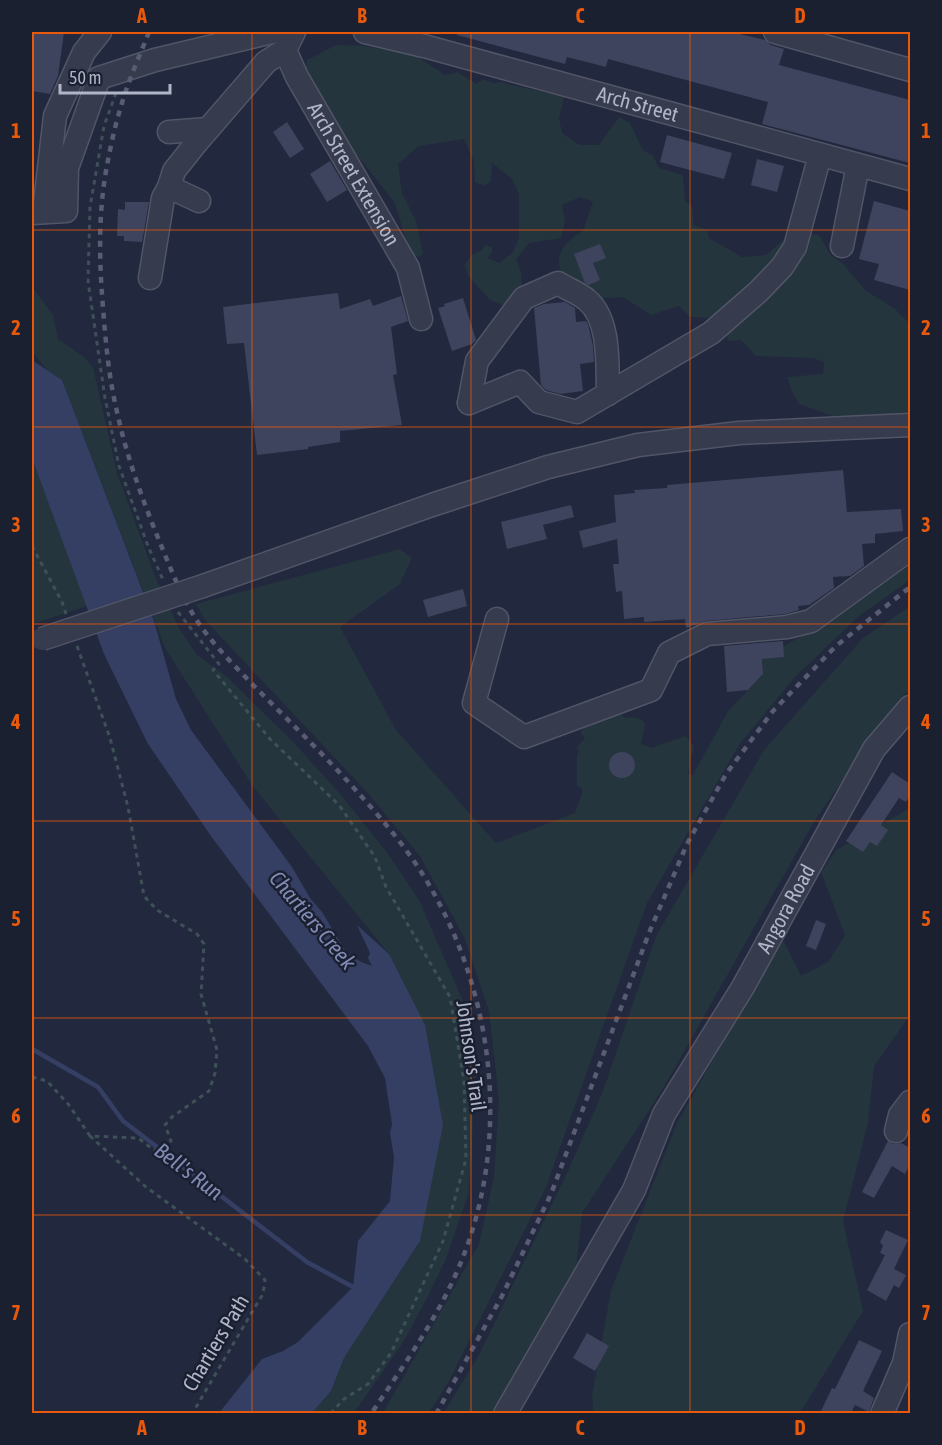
<svg xmlns="http://www.w3.org/2000/svg" width="942" height="1445" viewBox="0 0 942 1445" font-family="'Asap Condensed',sans-serif">
	<style>
		.green { fill: #24353e }
		.water { fill: #353f64 }
		.lines { fill: none; stroke-linecap: round; stroke-linejoin: round }
		.stream { stroke: #353f64; stroke-width: 4.5 }
		.building { fill: #3e445d }
		.minor-casing { stroke: #515567; stroke-width: 25 }
		.path { stroke: #3f5158; stroke-width: 3; stroke-dasharray: 4.5 4.5; stroke-linecap: butt }
		.minor { stroke: #363b4d; stroke-width: 22 }
		.rail { stroke: #585d74; stroke-width: 4.5; stroke-dasharray: 6 6; stroke-linecap: butt }
		.minor-bridge-casing { stroke: #515567; stroke-width: 25; stroke-linecap: butt }
		.minor-bridge { stroke: #363b4d; stroke-width: 22 }
		.grid { fill: none; stroke: #e8590c; stroke-width: 1.5; stroke-opacity: 0.55 }
		.labels { text-anchor: middle; stroke-width: 5; stroke-linejoin: round; paint-order: stroke }
		.street-label { font-size: 21px; fill: #b1b5c8; stroke: #1b2031 }
		.water-label { font-size: 22px; font-style: italic; fill: #808bb5; stroke: #1b2031 }
		.neatline { fill: none; stroke: #e8590c; stroke-width: 2 }
		.grid-label { font-size: 20px; text-anchor: middle; font-weight: bold; fill: #e8590c }
	</style>
	<rect width="100%" height="100%" fill="#22283d"/>
	<g class="green">
		<path d="M336 45 364 46 415 55 445 75 458 72 476 84 483 79 493 83 500 82 564 97 559 118 562 133 579 145H599L619 117 630 123 643 150 653 156 659 168 683 175 685 201 692 206 694 225 707 230 709 238 742 257 766 255 792 232 819 235 830 254 844 265 865 290 895 309 910 324V413L835 417 799 404 793 394 787 377 823 374 824 362 813 358 756 356 741 340 728 341 725 330 731 307 711 318 690 317 679 306 651 315 623 297 592 299C584 292 567 283 562 273 552 254 568 239 583 231L593 202 580 197 562 205 565 221 561 238 529 243 516 260 521 271 522 288 504 306 490 300 468 276 465 264 473 254 482 250 485 245 492 247V253L487 258 499 263 512 253 519 238V194L512 179 492 163 491 181 484 186 475 182 474 161 464 139 419 146 398 164 402 193 416 221 423 253 419 257 412 254 404 235 395 203 357 155 344 143 304 71 307 60Z"/>
		<path d="M32 287 53 315 58 339 84 357 93 367 117 473 156 579 179 628 197 655 226 676 296 745 342 796 386 851 419 900 463 1001 470 1052 473 1098 472 1157 468 1195 446 1259 427 1298 404 1341 354 1413H312L331 1391 344 1358 419 1243 389 954 252 785 165 648 62 380 47 370 32 351Z"/>
		<path d="M32 458 87 606 32 624Z"/>
		<path d="M400 549 412 558 400 584 340 627 396 730 496 843 575 813 583 790 577 785V754L579 752 577 747 585 738 580 732 593 720 620 713 624 717C631 718 640 715 645 724L641 744 651 748 686 736 694 746 688 774 693 775 728 711 763 674 762 659 808 632 910 557V580L859 616 794 678 739 745 647 903 546 1187 449 1381 429 1413H383L479 1244 494 1177 499 1100 489 1011 464 937 420 856 366 791 205 620 196 604Z"/>
		<path d="M910 606V692L903 695 815 820 664 1087 582 1213 575 1278 491 1413 443 1414 479 1355 567 1173 603 1091 656 936 764 750 862 639Z"/>
		<path d="M910 808V1015L874 1066 868 1123 843 1221 863 1311 800 1413H594L592 1396 611 1290 677 1123 782 938 801 976 828 962 845 935 821 872 836 850Z"/>
	</g>
	<path class="water" d="M32 360 62 380 154 621 176 699 191 730 292 867 310 898 322 912 346 952 361 962 372 966 368 958 370 953 357 925 389 954 425 1025 443 1125 420 1241 344 1358 331 1391 312 1413H219L262 1359 283 1351 298 1342 353 1287 358 1241 390 1201 394 1157 390 1133 392 1124 385 1078 368 1046 211 836 148 744 104 654 32 458Z"/>
	<g class="lines">
		<path class="stream" d="M32 1049 98 1087 123 1121 307 1262 353 1287"/>
	</g>
	<g class="building">
		<path d="M32 32H64L58 76 50 94 32 91Z"/>
		<path d="M457 32H731L765 40 771 45 784 49 779 65 910 100V163L762 124 768 102 608 59 606 67 567 57 565 64 457 35Z"/>
		<path d="M287 122 304 149 290 158 273 132Z"/>
		<path d="M667 135 732 153 724 179 660 162Z"/>
		<path d="M757 159 784 166 777 192 751 185Z"/>
		<path d="M330 161 347 190 327 202 310 174Z"/>
		<path d="M874 201 910 211V290L874 280 879 264 859 259Z"/>
		<path d="M125 202H149L142 242 124 241V236H117L118 209 125 210Z"/>
		<path d="M600 244 606 258 593 263 600 280 589 285 585 283 574 254Z"/>
		<path d="M338 293 340 309 370 299 373 306 401 296 408 321 391 327 397 374 393 375 402 425 340 431V442L308 447V449L257 455 244 343 227 344 223 307Z"/>
		<path d="M463 298 476 340 472 344 452 351 438 308 445 306 444 304Z"/>
		<path d="M565 302 575 308 576 322 586 321 588 324 593 346 594 362 580 364 583 391 560 394 546 390 541 385 534 308 544 304Z"/>
		<path d="M843 470 847 512 901 509 903 531 875 534V543L862 544 864 566 850 576 833 577 834 588 809 605 798 606 799 610 785 614 706 621 686 628 685 619 644 622V617L624 619 622 591 616 592 613 564H619L617 539 583 548 579 531 616 522 614 495 635 493 634 490 667 488V485Z"/>
		<path d="M571 505 574 517 543 525 547 539 507 549 501 522Z"/>
		<path d="M463 589 467 606 428 617 423 600Z"/>
		<path d="M783 641 784 657 762 659 763 674 748 690 727 692 724 646Z"/>
		<circle cx="622" cy="765" r="13"/>
		<path d="M892 772 910 784V795L906 802 899 798 881 825 888 830 877 846 870 842 863 852 846 841Z"/>
		<path d="M816 920 826 924 816 950 806 946Z"/>
		<path d="M888 1141 893 1144 901 1143 910 1148V1164L905 1174 892 1166 874 1198 862 1192Z"/>
		<path d="M886 1230 908 1240 894 1269 906 1275 899 1288 894 1285 886 1301 867 1290 885 1255 880 1253 883 1246 880 1242Z"/>
		<path d="M587 1333 609 1346 595 1371 573 1358Z"/>
		<path d="M859 1340 882 1351 863 1391 874 1398 869 1412 855 1405 851 1413H820L832 1388 835 1389Z"/>
	</g>
	<g class="lines">
		<g class="minor-casing">
			<g id="minor">
				<path id="s1" d="M294 32 285 50 297 77 408 268 421 319"/>
				<path id="s2" d="M365 32 424 46 910 179"/>
				<path d="M775 32 910 70"/>
				<path d="M169 132 208 129"/>
				<path d="M169 187 199 201"/>
				<path d="M44 212 55 116 84 52 100 32"/>
				<path d="M32 213 66 211 67 168 99 78 155 60 272 32"/>
				<path d="M842 246 858 165"/>
				<path d="M150 278 163 198 169 187 174 171 197 142 266 62 285 50"/>
				<path d="M469 403 520 382 539 402 577 412 711 333 758 292 782 267 795 247 820 155"/>
				<path d="M469 403 477 361 524 298 558 283C567 289 579 293 587 300 611 320 607 366 608 394"/>
				<path d="M203 586 432 505 548 467 638 445 739 433 910 425"/>
				<path d="M497 619 474 703 524 737 651 690 669 653 707 634 787 627 811 621 910 549"/>
				<path d="M896 1131 900 1115 910 1102"/>
				<path id="s3" d="M505 1414 634 1190 664 1114 743 987 874 749 910 707"/>
				<path d="M882 1414 904 1363 910 1334"/>
			</g>
		</g>
		<g class="path">
			<path d="M116 93 104 126 90 207 88 281 105 398 119 466 148 546 164 582"/>
			<path d="M32 546 62 602 66 614"/>
			<path d="M178 612 219 664 213 670 270 739 339 805 375 857 386 887 450 997 464 1081 466 1159 443 1241 391 1353 368 1384 344 1399 330 1414"/>
			<path d="M77 646 110 738 128 807 144 896 157 910 197 934 204 944 201 994 217 1050 215 1073 209 1091 172 1117 165 1125 171 1141 163 1147 154 1150 138 1138 90 1136 146 1187 245 1259 265 1280 263 1294 255 1307 192 1414"/>
			<path d="M32 1077 47 1081 69 1105 90 1136"/>
		</g>
		<use href="#minor" class="minor"/>
		<g class="rail">
			<path d="M149 32C140 55 129 79 122 103 115 125 110 149 106 171 99 211 99 253 102 294 105 335 108 376 118 416 127 457 141 495 156 533 167 559 177 587 191 611 207 639 233 664 255 687 288 720 321 752 352 786 381 818 411 852 432 890 498 1006 511 1153 455 1276 433 1325 401 1369 371 1414"/>
			<path d="M436 1414 502 1296 551 1194 649 933 687 844 726 774 773 711 835 647 910 587"/>
		</g>
		<g class="minor-bridge-casing">
			<path id="minor-bridge" d="M42 639 203 586"/>
		</g>
		<use href="#minor-bridge" class="minor-bridge"/>
	</g>
	<path class="grid" d="M252 32V1414M471 32V1414M690 32V1414M32 230H910M32 427H910M32 624H910M32 821H910M32 1018H910M32 1215H910"/>
	<g class="labels">
		<g class="street-label">
			<text dy="7" stroke="none"><textPath href="#s2" startOffset="282">Arch Street</textPath></text>
			<text dy="7" stroke="none"><textPath href="#s1" startOffset="162">Arch Street Extension</textPath></text>
			<text dy="7" stroke="none"><textPath href="#s3" startOffset="579">Angora Road</textPath></text>
			<text transform="translate(471 1056) rotate(82)" y="7">Johnson's Trail</text>
			<text transform="translate(216 1343) rotate(-59)" y="7">Chartiers Path</text>
		</g>
		<g class="water-label">
			<text transform="translate(313 920) rotate(50)" y="8">Chartiers Creek</text>
			<text transform="translate(189 1171) rotate(37)" y="8">Bell's Run</text>
		</g>
	</g>
	<rect width="942" height="1445" fill="none" stroke="#1b2031" stroke-width="66"/>
	<path d="M60 84v9h110v-9" fill="none" stroke="#b1b5c8" stroke-width="3"/>
	<text x="69" y="84" font-size="18" fill="#b1b5c8" stroke="#1b2031" stroke-width="4.5" paint-order="stroke">50 m</text>
	<rect x="33" y="33" width="876" height="1379" class="neatline"/>
	<g class="grid-label">
		<text x="142" y="23">A</text>
		<text x="362" y="23">B</text>
		<text x="580" y="23">C</text>
		<text x="800" y="23">D</text>
		<text x="16" y="138">1</text>
		<text x="926" y="138">1</text>
		<text x="16" y="335">2</text>
		<text x="926" y="335">2</text>
		<text x="16" y="532">3</text>
		<text x="926" y="532">3</text>
		<text x="16" y="729">4</text>
		<text x="926" y="729">4</text>
		<text x="16" y="926">5</text>
		<text x="926" y="926">5</text>
		<text x="16" y="1123">6</text>
		<text x="926" y="1123">6</text>
		<text x="16" y="1320">7</text>
		<text x="926" y="1320">7</text>
		<text x="142" y="1435">A</text>
		<text x="362" y="1435">B</text>
		<text x="580" y="1435">C</text>
		<text x="800" y="1435">D</text>
	</g>
</svg>
